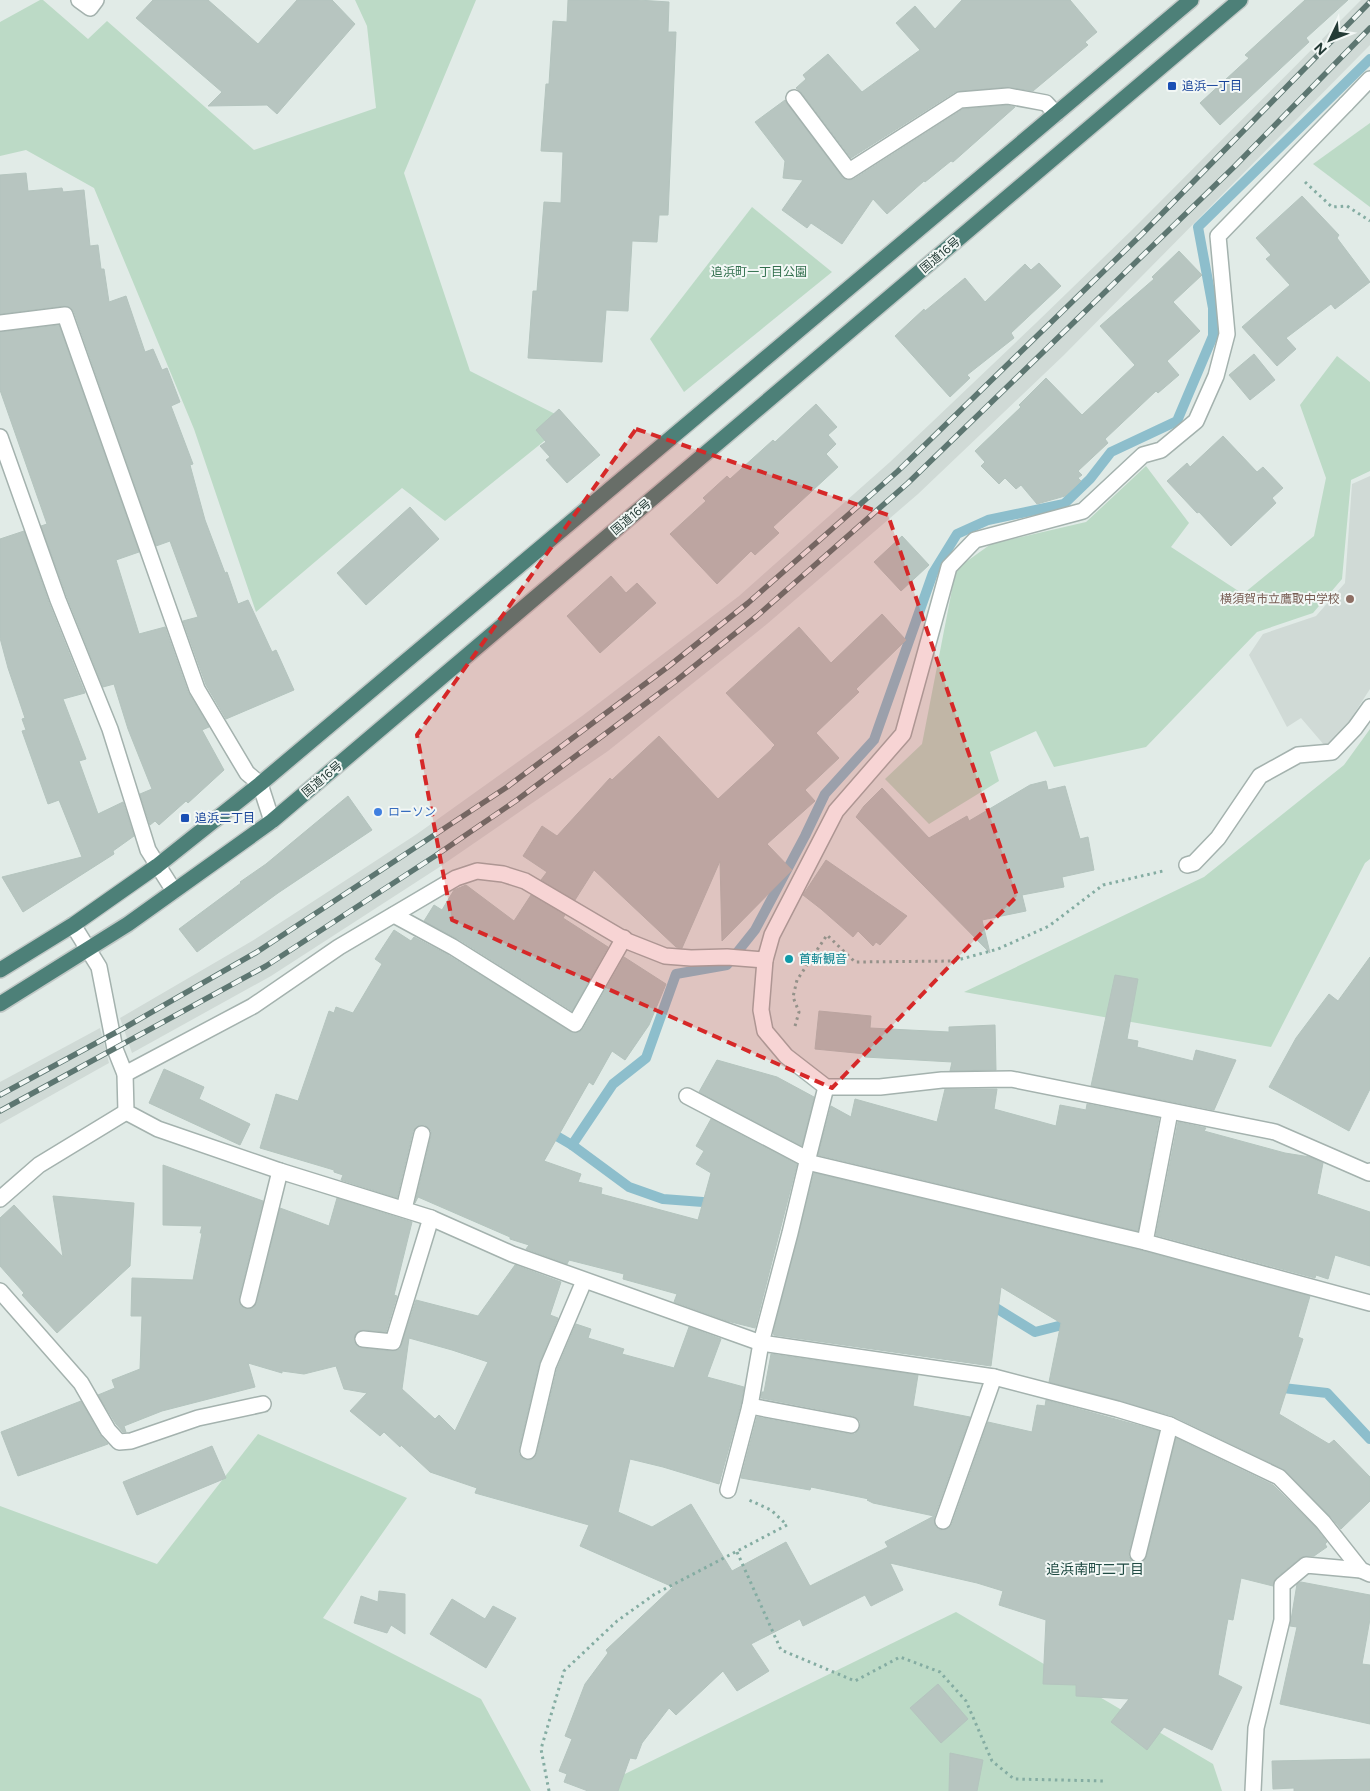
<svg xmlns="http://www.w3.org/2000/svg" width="1370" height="1791" viewBox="0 0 1370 1791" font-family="Figtree,'Noto Sans JP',sans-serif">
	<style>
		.built { fill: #d0dad6 }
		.green { fill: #bcdac6 }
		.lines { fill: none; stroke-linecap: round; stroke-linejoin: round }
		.stream { stroke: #8dbecc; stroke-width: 10 }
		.building { fill: #b7c5c0; stroke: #b4c4be; fill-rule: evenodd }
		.service-casing { stroke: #a4b2ae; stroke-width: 18 }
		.minor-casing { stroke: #a4b2ae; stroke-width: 18 }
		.trunk-casing { stroke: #c1c8c6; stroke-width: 18 }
		.path { stroke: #84aca2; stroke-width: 3; stroke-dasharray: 2.5 4; stroke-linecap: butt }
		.service { stroke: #fff; stroke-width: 15 }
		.minor { stroke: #fff; stroke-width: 15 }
		.trunk { stroke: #4d8078; stroke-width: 15 }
		.rail-casing { stroke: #5d7671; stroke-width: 5.5 }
		.rail { stroke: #f2f7f5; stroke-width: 4; stroke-dasharray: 11; stroke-linecap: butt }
		.marked { fill: #d62828; fill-opacity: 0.2; stroke: #d62828; stroke-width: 4; stroke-dasharray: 10 6; stroke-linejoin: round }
		.transit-dot { fill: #1a4fb4; stroke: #f2f7f5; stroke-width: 2 }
		.education-dot { fill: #8d6e63; stroke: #f2f7f5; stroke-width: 2 }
		.shop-dot { fill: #3f7fe0; stroke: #f2f7f5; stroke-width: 2 }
		.culture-dot { fill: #0f9aa8; stroke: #f2f7f5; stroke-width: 2 }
		.labels { text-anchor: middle; stroke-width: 4; stroke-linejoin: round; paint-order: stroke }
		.transit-label { font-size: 12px; fill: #164399; stroke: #f2f7f5; text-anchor: start }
		.street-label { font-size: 12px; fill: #233a35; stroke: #f2f7f5 }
		.park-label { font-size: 12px; fill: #306e4c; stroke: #f2f7f5 }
		.education-label { font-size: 12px; fill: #785e54; stroke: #f2f7f5; text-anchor: end }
		.shop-label { font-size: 12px; fill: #366cbe; stroke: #f2f7f5; text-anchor: start }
		.culture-label { font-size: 12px; fill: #0d838f; stroke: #f2f7f5; text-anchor: start }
		.neighbourhood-label { font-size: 14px; fill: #204b43; stroke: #f2f7f5 }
	</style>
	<rect width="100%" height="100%" fill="#e1ebe7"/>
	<g class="built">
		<path d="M1361 0H1370V45L1064 355 918 494 767 624 608 751 438 868 271 976 132 1053 120 1018 252 941 417 834 582 716 739 596 890 462 1036 323 1133 229Z"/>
		<path d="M1370 476V689L1337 740 1325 746 1301 718 1287 727 1249 655 1263 634 1316 616 1345 583 1352 484Z"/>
		<path d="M100 1028 109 1063 0 1124V1082Z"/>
	</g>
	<g class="green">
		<path d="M40 0H43L88 39 107 21 254 150 376 108 367 26 355 0H476L404 173 470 371 569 421 445 521 402 488 256 612 194 429 94 188 26 150 0 156V22Z"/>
		<path d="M1370 123V207L1313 164Z"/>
		<path d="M752 207 832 272 684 392 650 339Z"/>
		<path d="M1337 356 1370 382V471L1351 480 1342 579 1313 613 1257 632 1146 747 1054 767 1036 731 990 752 999 781 929 824 885 779 922 744 956 569 991 544 1086 522 1146 466 1189 523 1171 547 1243 594 1314 536 1326 478 1300 405Z"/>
		<path d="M1370 729V859L1365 863 1271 1047 964 992 1204 877 1344 765Z"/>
		<path d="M258 1434 407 1498 323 1618 481 1699 531 1791H0V1506L157 1564Z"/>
		<path d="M956 1612 1213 1764 1222 1791H590Z"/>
	</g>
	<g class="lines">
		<g class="stream">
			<path d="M548 1131 572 1145 629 1187 663 1199 716 1203"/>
			<path d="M572 1145 613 1084 646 1058 676 974 727 965 755 930 805 836 825 794 874 740 933 573 957 534 988 520 1064 504 1090 479 1111 452 1177 421 1213 336V308L1198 227 1370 59"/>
			<path d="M988 1303 1035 1332 1074 1322"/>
			<path d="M1274 1387 1327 1393 1370 1439"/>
		</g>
	</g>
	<g class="building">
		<path d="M153 0H208L258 44 297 0H332L355 24 277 114 267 105 208 106 222 92 136 18Z"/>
		<path d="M568 0H638L669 2 668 32H676L668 215H659L657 242 632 241 628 311 606 310 602 362 528 358 533 291H537L544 202 561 203 563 152 541 151 546 84H549L553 21 567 22Z"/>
		<path d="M962 0H1070L1097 32 1085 42 1088 45 1033 91 1007 87 955 92 851 158 801 92 796 88 806 79 803 75 828 54 862 92 920 50 896 23 915 6 935 29Z"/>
		<path d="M1305 0H1348L1306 38 1309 42 1220 125 1200 103 1249 58 1245 55Z"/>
		<path d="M785 100 842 177 849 180 854 179 963 109 1008 105 1015 107 953 162 951 161 925 182 924 181 887 214 873 199 842 244 811 223 807 228 782 210 803 180 783 178 785 161 755 122Z"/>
		<path d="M26 173 28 191 62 188 63 192 84 190 90 246 98 245 101 269H104L109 302 126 296 145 352 153 349 162 370 167 368 180 402 171 406 193 464 190 465 205 520 225 573 227 572 238 604 248 600 272 652 276 650 294 690 226 719 206 685 183 621 198 617 170 541 156 546 74 312 71 308 64 306 0 314V175Z"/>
		<path d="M1302 196 1339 235 1337 238 1370 282 1335 309 1331 304 1286 338 1296 349 1277 366 1242 327 1290 285 1266 259 1271 255 1256 238Z"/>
		<path d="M1179 251 1202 275 1173 302 1200 331 1167 361 1179 375 1158 393 1156 391 1105 439 1108 443 1078 471 1082 475 1078 478 1081 481 1065 496 1037 504 1021 485 1016 489 1005 478 999 484 981 466 985 462 975 451 1021 407 1019 405 1046 378 1082 415 1135 365 1100 326 1154 279 1152 277Z"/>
		<path d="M1039 263 1061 286 1011 333 1014 338 967 375 970 378 950 397 895 336 924 309 925 311 965 278 985 302 1025 264 1031 270Z"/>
		<path d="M59 325 139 552 116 560 139 634 165 627 188 692 209 727 202 730 224 770 188 803 186 801 159 825 155 821 150 825 140 794 152 789 128 729 114 684 103 687 67 597 41 526 47 524 0 390V332Z"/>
		<path d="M1254 354 1275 380 1250 400 1229 375Z"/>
		<path d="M816 404 837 427 828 435 836 444 826 454 838 467 773 527 779 533 755 555 751 551 717 584 670 534 706 501 703 498 727 476 730 479 773 440 775 442Z"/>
		<path d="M559 409 600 455 567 483 546 460 550 457 540 446 546 442 536 430Z"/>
		<path d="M1223 436 1257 472 1263 467 1283 488 1272 498 1276 503 1231 546 1199 512 1197 513 1167 481 1187 463 1190 467Z"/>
		<path d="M410 507 439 539 366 605 337 573Z"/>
		<path d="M24 531 49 603 85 693 63 699 86 759 79 761 98 814 123 802 134 836 113 851 114 854 23 912 2 877 82 857 59 800 48 804 22 731 26 730 22 719 25 718 8 668 0 638V539Z"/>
		<path d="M902 536 929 565 901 591 874 562Z"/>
		<path d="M611 576 626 593 637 583 656 603 600 653 567 616Z"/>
		<path d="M882 614 906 640 856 689 859 692 816 733 839 758 805 790 815 801 767 844 792 870 722 941 720 861 682 948 676 947 594 870 575 900 541 880 547 872 523 856 542 826 557 836 610 778 612 780 659 736 718 799 772 749V748L775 745 726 693 799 627 831 663Z"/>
		<path d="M1046 781 1048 790 1065 786 1080 839 1088 837 1094 870 1062 877 1064 887 1022 895 1026 911 982 920 990 953 856 817 864 806 882 788 929 838 967 816 969 821 1030 785Z"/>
		<path d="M348 796 372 830 278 893 197 952 179 929 241 883 240 882 266 864Z"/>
		<path d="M826 860 907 916 880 945 876 942 873 946 858 931 853 937 821 909 803 895Z"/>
		<path d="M466 885 514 921 531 895 565 915 563 918 608 947 572 1011 458 939 424 921 434 905 442 910 454 890Z"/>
		<path d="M394 930 411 941 414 937 448 955 574 1033 579 1032 583 1029 624 957 666 984 649 1025 625 1060 612 1051 593 1085 589 1082 544 1161 581 1174 578 1182 602 1188 601 1194 698 1220 711 1173 696 1164 704 1151 696 1146 711 1119 797 1164 755 1328 727 1321 674 1302 677 1294 623 1279 624 1274 569 1260 567 1264 526 1249 529 1245 510 1239V1237L418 1197 415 1203 431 1136V1131L425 1125H419L413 1131 397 1198 341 1180 343 1175 334 1172V1170L260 1148 276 1094 298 1101 329 1011 334 1013 336 1007 353 1013 382 964 375 959Z"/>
		<path d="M1370 957V1089L1349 1131 1269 1087 1296 1038 1329 994 1338 1001Z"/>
		<path d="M1115 975 1138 979 1127 1039 1138 1041 1137 1047 1193 1061 1196 1050 1236 1060 1214 1110 1091 1086Z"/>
		<path d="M819 1011 871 1016 870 1028 949 1032V1027L995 1025 996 1070 950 1071 952 1062 865 1057 866 1054 815 1049Z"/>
		<path d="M717 1060 777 1077 814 1097 802 1146 699 1092Z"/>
		<path d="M164 1069 204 1087 199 1099 250 1124 240 1145 149 1103Z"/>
		<path d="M945 1089H997L994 1109 1056 1126 1060 1105 1086 1110 1087 1104 1159 1118 1138 1231 818 1155 831 1106 851 1117 855 1099 937 1122Z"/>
		<path d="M1178 1122 1206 1128 1204 1131 1285 1153 1310 1157 1323 1163 1317 1194 1370 1212V1266L1335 1255 1328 1279 1316 1275 1315 1278 1156 1235Z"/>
		<path d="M163 1165 263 1201 239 1298 241 1306 246 1309 254 1307 257 1302 280 1208 329 1226 337 1198 412 1222 394 1295 397 1296 386 1332 364 1330 359 1331 354 1338V1342L362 1348 392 1351 400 1349 416 1300 478 1316 515 1265 561 1282 550 1315 558 1318 539 1364 519 1449V1454L525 1460H531L537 1453 557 1369 576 1324 591 1329 588 1338 624 1349 622 1354 674 1368 689 1327 721 1339 707 1377 744 1387 741 1404 719 1484 663 1467 630 1459 618 1512 652 1527 691 1504 732 1571 786 1542 810 1586 888 1547 885 1542 934 1516 873 1503 867 1500 869 1499 811 1487 810 1490 741 1478 757 1417 849 1434H855L860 1427V1421L853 1416 761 1398 762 1392H764L771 1354 918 1375 913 1406 970 1417 934 1518 936 1527 940 1530 949 1528 952 1524 988 1422 1032 1432 1037 1405 1045 1406 1046 1400 1159 1431 1129 1552V1557L1135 1563H1141L1147 1556 1176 1438 1273 1485 1316 1528 1327 1542 1325 1544 1327 1547 1314 1556H1307L1300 1558 1276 1578 1273 1586 1241 1578 1233 1620 1228 1619 1218 1675 1242 1687 1212 1750 1164 1727 1147 1750 1111 1722 1129 1699 1076 1696V1685L1043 1684 1046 1620 999 1605 1003 1591 977 1583 890 1563 903 1590 871 1606 865 1595 803 1626 800 1619 751 1644 769 1671 737 1691 723 1671 676 1715 669 1708 642 1743 636 1759 630 1758 618 1791H588L564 1782 567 1774 559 1771 572 1739 565 1736 585 1684 608 1653 606 1650 673 1587 580 1546 589 1525 475 1493 477 1488 430 1472 401 1445 400 1447 384 1432 380 1436 350 1411 367 1393 344 1389 336 1366 304 1374 282 1371V1373L248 1363 255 1387 162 1411 124 1426 126 1432H123L116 1424 98 1395 115 1388 112 1380 140 1369 142 1316H131L132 1278 193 1280 202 1233H200L202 1226 163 1225ZM409 1338 452 1350 488 1362 455 1431 439 1415 435 1419 402 1389Z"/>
		<path d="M814 1173 1143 1251 1310 1296 1298 1337 1303 1339 1279 1414 1329 1444 1334 1440 1370 1477V1501L1341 1529 1330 1516 1283 1469 1173 1416 1049 1382 1061 1323 1001 1287 991 1366 774 1335 773 1333Z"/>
		<path d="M53 1196 134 1203 130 1266 57 1333 22 1295 24 1293 0 1266V1218L14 1205 63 1257Z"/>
		<path d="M81 1401 100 1435 108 1444 18 1476 1 1432Z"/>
		<path d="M212 1446 226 1478 137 1515 123 1482Z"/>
		<path d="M1301 1582 1370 1595V1619L1362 1664 1370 1665V1724L1280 1704 1297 1627 1290 1626 1297 1584Z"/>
		<path d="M379 1591 405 1594V1634L391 1625 387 1633 354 1623 361 1596 378 1602Z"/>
		<path d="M452 1599 485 1619 493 1606 516 1618 486 1668 430 1634Z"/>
		<path d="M938 1684 968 1719 941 1743 910 1708Z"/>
		<path d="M950 1753 983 1760 977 1791H949Z"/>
		<path d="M1370 1759V1791H1294V1788L1273 1789 1272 1761Z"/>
	</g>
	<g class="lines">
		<g class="service-casing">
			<g id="service">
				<path d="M1346 104 1370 79"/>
				<path d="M394 915 453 947 575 1024 624 938"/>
				<path d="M687 1096 807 1159"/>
				<path d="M404 1209 422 1134"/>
				<path d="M248 1300 280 1171"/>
				<path d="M363 1339 393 1342 431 1218"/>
				<path d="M750 1406 851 1425"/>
				<path d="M528 1451 548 1366 584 1281"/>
				<path d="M728 1490 750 1406 761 1343 790 1233 807 1162"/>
				<path d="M943 1521 994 1377"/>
				<path d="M1138 1554 1170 1425"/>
			</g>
		</g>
		<g class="minor-casing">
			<g id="minor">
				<path d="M79 0 90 8 96 0"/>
				<path d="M794 98 849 171 960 100 1008 96 1046 103 1056 114"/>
				<path d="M0 323 65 315 197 689 247 773 260 784 272 821"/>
				<path d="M0 437 58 600 110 729 148 850 174 891"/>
				<path d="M1187 865 1194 863 1218 838 1260 776 1298 755 1332 752 1355 728 1370 707"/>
				<path d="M73 925 99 967 115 1049 125 1074 126 1112 158 1129 280 1171 431 1218 512 1254 761 1343 994 1377 1117 1409 1170 1425 1279 1477 1323 1522 1361 1570 1370 1574"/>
				<path d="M765 960 761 1010 765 1031 786 1056 826 1087H880L942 1080 1011 1079 1275 1132 1369 1173 1370 1171"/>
				<path d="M125 1074 253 1006 339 947 456 878 477 871 503 874 525 881 627 941 665 956 691 958 727 957 765 960 772 935 836 811 903 734 949 567 975 540 1083 511 1143 455 1161 450 1196 421 1216 376 1227 334 1218 236 1346 104"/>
				<path d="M826 1087 807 1162 1145 1242 1370 1303"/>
				<path d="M0 1199 39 1165 126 1112"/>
				<path d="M1145 1242 1170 1112"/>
				<path d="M0 1291 81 1383 108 1430 119 1442 131 1441 198 1418 263 1404"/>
				<path d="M1253 1791 1256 1728 1282 1620V1585L1306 1565 1361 1570"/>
			</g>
		</g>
		<g class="trunk-casing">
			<g id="trunk">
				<path d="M0 970 73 925 157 866 260 784 1191 0"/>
				<path d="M0 1004 128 924 272 821 1240 0"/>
			</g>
		</g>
		<g class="path">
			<path d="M1305 182 1332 207 1347 206 1370 221"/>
			<path d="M795 1026 799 1012 793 997 797 980 827 935 855 962 954 961 998 949 1049 926 1103 885 1163 871"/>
			<path d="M737 1552 781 1650 855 1681 900 1657 940 1672 966 1701 992 1761 1014 1779 1105 1781"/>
			<path d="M549 1791 541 1749 564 1671 617 1621 655 1594 787 1525 771 1510 749 1500"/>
		</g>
		<use href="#service" class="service"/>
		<use href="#minor" class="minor"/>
		<use href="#trunk" class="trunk"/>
		<g class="rail-casing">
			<g id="rail">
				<path d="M0 1095 124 1028 257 952 507 787 669 666 748 603 898 471 1141 235 1370 2"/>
				<path d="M0 1111 266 966 435 856 517 800 677 680 757 616 908 483 1235 166 1370 28"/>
			</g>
		</g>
		<use href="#rail" class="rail"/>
	</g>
	<path class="marked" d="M636 429 888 515 1017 896 832 1088 452 920 417 735Z"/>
	<g class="transit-dot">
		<rect x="1167" y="81" width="10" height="10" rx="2.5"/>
		<rect x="180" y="813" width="10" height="10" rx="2.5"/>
	</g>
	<circle class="education-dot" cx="1350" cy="599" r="5"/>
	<circle class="shop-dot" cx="378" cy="812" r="5"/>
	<circle class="culture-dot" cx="789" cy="959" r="5"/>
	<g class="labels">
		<g class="transit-label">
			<text x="1182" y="90">追浜一丁目</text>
			<text x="195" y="822">追浜二丁目</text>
		</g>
		<g class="street-label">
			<text transform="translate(940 255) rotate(-40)" y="4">国道16号</text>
			<text transform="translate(631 517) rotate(-40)" y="4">国道16号</text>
			<text transform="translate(322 779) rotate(-40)" y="4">国道16号</text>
		</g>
		<g class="park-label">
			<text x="759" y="276">追浜町一丁目公園</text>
		</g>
		<g class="education-label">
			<text x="1340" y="603">横須賀市立鷹取中学校</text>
		</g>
		<g class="shop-label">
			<text x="388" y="816">ローソン</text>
		</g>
		<g class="culture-label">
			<text x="799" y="963">首斬観音</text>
		</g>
		<g class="neighbourhood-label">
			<text x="1095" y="1574">追浜南町二丁目</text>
		</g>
	</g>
	<g transform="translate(1330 40) rotate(227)" stroke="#f2f7f5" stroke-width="4" paint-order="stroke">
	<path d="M0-4L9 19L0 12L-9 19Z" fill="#233a35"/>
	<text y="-8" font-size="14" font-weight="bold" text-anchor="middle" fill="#233a35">N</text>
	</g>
</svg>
